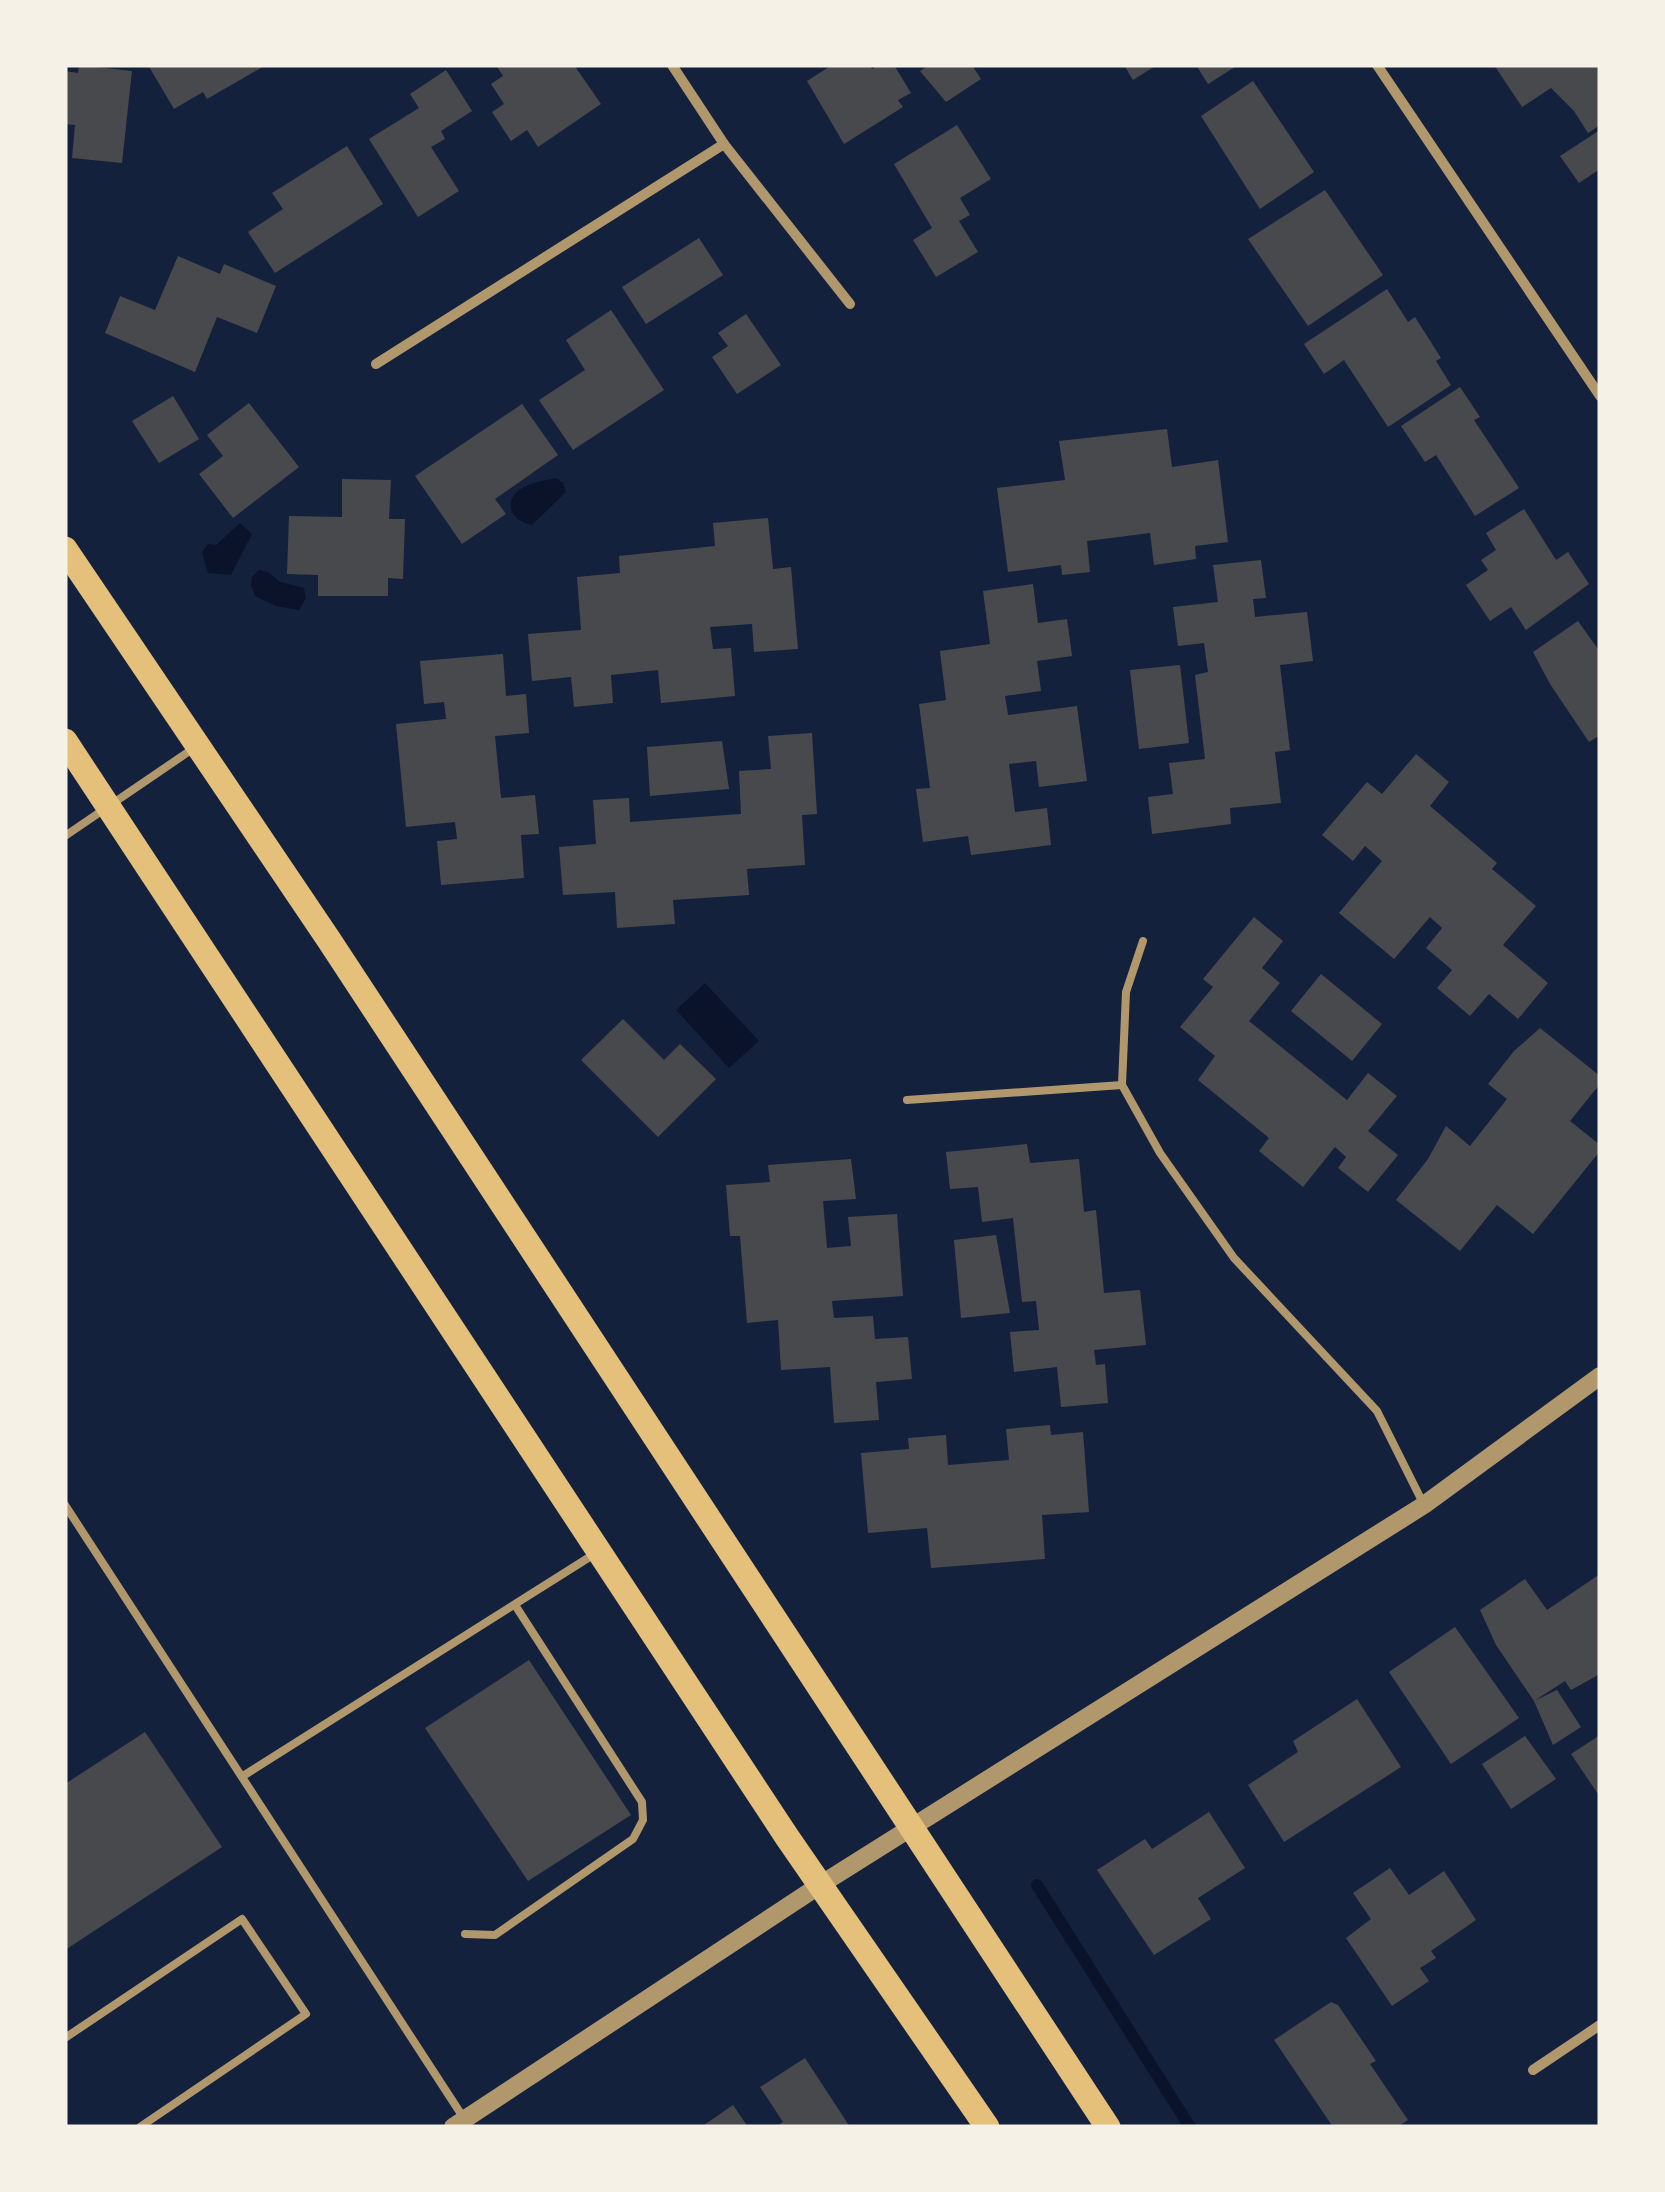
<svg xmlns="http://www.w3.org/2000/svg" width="1665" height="2192" viewBox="0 0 1665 2192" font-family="Montserrat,sans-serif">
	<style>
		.water { fill: #0b132b }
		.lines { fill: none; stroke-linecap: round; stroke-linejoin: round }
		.stream { stroke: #0b132b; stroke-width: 12 }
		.building { fill: #48494c }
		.service { stroke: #b1986c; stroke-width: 8 }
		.minor { stroke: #b1986c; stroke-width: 10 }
		.tertiary { stroke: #b1986c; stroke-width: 18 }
		.primary { stroke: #e5c07b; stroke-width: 25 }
	</style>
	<rect width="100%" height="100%" fill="#14213d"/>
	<g class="water">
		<path d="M556 478 563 483 566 492 532 525C509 521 502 499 524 487 534 482 546 480 556 478Z"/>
		<path d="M240 523 252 534 231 575 208 573 202 552 208 544 216 545Z"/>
		<path d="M259 570 268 572 280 582 304 588 306 598 299 610 276 606 255 596 251 585 252 577Z"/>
		<path d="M705 983 759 1041 729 1068 676 1010Z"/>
	</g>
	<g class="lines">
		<path class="stream" d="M1037 1885 1190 2127"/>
	</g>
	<g class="building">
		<path d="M79 65 132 71 122 163 72 158 75 125 65 124V71L78 73Z"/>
		<path d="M148 65H266L207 99 203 92 174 109Z"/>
		<path d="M496 65H574L601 104 538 147 527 130 511 141 492 112 504 104 491 84 503 76Z"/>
		<path d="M832 65H870L872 69 879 65H894L911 93 898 100 903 107 844 144 807 81Z"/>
		<path d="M929 65H972L981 79 946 102 920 71Z"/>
		<path d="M1124 65H1157L1133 80Z"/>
		<path d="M1196 65H1238L1208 84Z"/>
		<path d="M1494 65H1600V125L1588 133 1574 111 1551 88 1522 107Z"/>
		<path d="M446 70 472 111 441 131 445 139 431 147 459 191 418 217 369 139 419 108 410 94Z"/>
		<path d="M1253 81 1314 172 1260 209 1201 116Z"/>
		<path d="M957 125 991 179 960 198 970 215 959 221 978 252 936 277 913 240 932 228 894 164Z"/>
		<path d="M1600 130V169L1579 183 1560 156Z"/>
		<path d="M347 146 383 204 275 273 248 232 283 209 272 193Z"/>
		<path d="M1325 190 1383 275 1308 326 1248 239Z"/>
		<path d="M699 238 723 275 646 324 622 287Z"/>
		<path d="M178 256 220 274 224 264 276 286 257 333 217 317 195 372 105 333 120 296 155 310Z"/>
		<path d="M1387 289 1408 322 1415 317 1441 358 1436 361 1451 385 1388 427 1344 360 1324 374 1304 344Z"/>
		<path d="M611 310 664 390 573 450 539 400 585 370 566 340Z"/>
		<path d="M746 314 781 365 737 394 712 357 728 346 718 333Z"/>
		<path d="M1460 387 1480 417 1474 420 1519 488 1475 516 1436 455 1425 462 1401 426Z"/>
		<path d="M173 396 199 439 159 463 132 421Z"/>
		<path d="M249 403 299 467 233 518 199 474 223 456 207 435Z"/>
		<path d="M522 404 558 455 495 499 506 514 462 544 415 476Z"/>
		<path d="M1167 429 1172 467 1218 460 1228 542 1195 546 1196 559 1154 565 1150 533 1087 541 1090 572 1062 575 1061 565 1008 572 997 488 1065 480 1059 441Z"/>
		<path d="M342 479 391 480 389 519H405L403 579 388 578V596H318V575L287 574 289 516 342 517Z"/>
		<path d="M1524 509 1556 560 1568 552 1589 584 1526 630 1511 607 1490 621 1466 585 1488 570 1481 560 1496 550 1486 533Z"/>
		<path d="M768 518 773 569 791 567 798 649 754 652 752 624 710 627 713 649 731 648 735 696 661 703 658 670 611 675 613 703 574 707 571 677 532 681 528 634 581 630 577 577 620 573 619 556 715 546 713 523Z"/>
		<path d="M1261 560 1266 598 1253 599 1255 617 1307 612 1313 661 1280 665 1290 750 1275 752 1281 803 1230 808 1231 824 1152 834 1148 797 1173 794 1169 763 1205 759 1195 675 1208 672 1204 643 1178 646 1173 607 1218 602 1213 565Z"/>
		<path d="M1033 584 1038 623 1067 619 1072 656 1037 661 1041 691 1005 696 1008 715 1077 706 1087 781 1039 787 1036 761 1009 764 1015 812 1047 808 1051 845 971 855 968 836 923 842 916 789 930 788 919 704 946 700 940 651 990 644 983 591Z"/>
		<path d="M1578 621 1600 652V735L1589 742 1550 684 1533 652Z"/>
		<path d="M503 654 506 696 526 694 529 733 495 736 501 798 535 795 539 834 521 835 524 878 441 885 437 841 457 839 455 822 406 827 396 724 446 719 444 702 424 704 420 661Z"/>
		<path d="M1180 665 1189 743 1139 749 1130 670Z"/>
		<path d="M812 733 817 814 802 815 805 865 747 869 749 895 673 900 675 924 617 928 615 892 563 895 559 847 596 844 593 800 629 798 630 822 741 814 739 771 771 769 768 736Z"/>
		<path d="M722 741 729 789 650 796 647 747Z"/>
		<path d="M1416 754 1449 782 1430 806 1497 863 1492 869 1536 906 1503 945 1548 983 1518 1019 1489 994 1470 1016 1437 988 1452 970 1426 948 1442 928 1430 917 1394 959 1339 913 1382 861 1365 846 1353 861 1322 835 1367 782 1382 794Z"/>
		<path d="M1254 917 1283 941 1262 968 1280 983 1249 1021 1347 1100 1368 1073 1397 1096 1368 1131 1398 1155 1368 1192 1338 1168 1346 1157 1335 1147 1303 1187 1259 1151 1269 1138 1198 1080 1215 1056 1180 1027 1213 987 1203 979Z"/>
		<path d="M1321 974 1382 1024 1352 1061 1291 1011Z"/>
		<path d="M623 1019 664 1060 680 1044 716 1079 658 1137 581 1060Z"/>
		<path d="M1540 1028 1600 1076V1084L1570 1121 1600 1145V1151L1533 1234 1497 1205 1460 1251 1396 1200 1428 1159 1446 1126 1470 1146 1507 1099 1488 1084 1514 1051Z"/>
		<path d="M1027 1144 1030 1163 1079 1159 1084 1212 1096 1210 1104 1293 1140 1290 1146 1345 1094 1350 1096 1365 1105 1364 1108 1403 1061 1407 1057 1367 1014 1372 1010 1332 1039 1330 1036 1301 1022 1302 1013 1218 982 1222 978 1187 950 1189 946 1152Z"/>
		<path d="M851 1159 856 1199 823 1201 827 1248 851 1246 848 1217 897 1214 903 1296 832 1301 834 1318 873 1316 875 1339 908 1337 912 1379 876 1382 879 1420 834 1423 830 1367 781 1370 778 1320 747 1323 740 1236H730L726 1185 770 1182 768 1165Z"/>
		<path d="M996 1235 1010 1313 961 1318 954 1240Z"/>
		<path d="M1050 1425 1051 1435 1083 1432 1089 1512 1042 1515 1045 1559 931 1568 927 1528 868 1533 861 1453 909 1449 908 1438 946 1435 948 1465 1009 1460 1006 1429Z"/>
		<path d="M1600 1574V1674L1571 1690 1565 1681 1534 1701 1557 1690 1581 1727 1553 1745 1534 1701 1496 1645 1480 1610 1525 1579 1547 1610Z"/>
		<path d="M1455 1627 1519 1718 1451 1764 1389 1672Z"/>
		<path d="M529 1660 631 1815 528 1881 425 1728Z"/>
		<path d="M1357 1699 1401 1767 1284 1842 1248 1785 1298 1752 1293 1741Z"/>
		<path d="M145 1732 222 1847 65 1950V1784Z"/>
		<path d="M1600 1735V1797L1571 1754Z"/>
		<path d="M1525 1736 1556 1779 1511 1809 1482 1764Z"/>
		<path d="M1209 1812 1245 1868 1198 1898 1211 1919 1154 1955 1097 1870 1145 1839 1152 1849Z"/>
		<path d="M1390 1868 1409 1895 1444 1871 1476 1920 1431 1951 1436 1958 1420 1968 1429 1981 1392 2006 1346 1938 1371 1919 1353 1893Z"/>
		<path d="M1331 2002 1338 2005 1376 2061 1370 2064 1408 2120 1397 2127H1333L1274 2040Z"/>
		<path d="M805 2058 850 2127H775L783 2122 760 2087Z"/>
		<path d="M733 2105 748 2127H706L704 2125Z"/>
	</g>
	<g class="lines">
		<g class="service">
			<path d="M65 836 194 748"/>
			<path d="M1143 941 1126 992 1122 1085 1160 1153 1234 1258 1377 1411 1424 1505"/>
			<path d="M907 1100 1122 1085"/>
			<path d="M65 1505 463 2117"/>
			<path d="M243 1776 596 1553"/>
			<path d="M465 1934 495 1935 633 1839 643 1820 642 1802 515 1605"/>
			<path d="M65 2038 242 1919 306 2014 140 2127"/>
		</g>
		<g class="minor">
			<path d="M672 65 724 144 850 304"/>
			<path d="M1377 65 1600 396"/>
			<path d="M376 364 724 144"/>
			<path d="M1533 2070 1600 2025"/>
		</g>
		<path class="tertiary" d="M453 2127 820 1885 1424 1505 1600 1376"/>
		<g class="primary">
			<path d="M65 549 329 940 1108 2127"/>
			<path d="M65 741 787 1837 987 2127"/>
		</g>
	</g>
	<rect width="1665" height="2192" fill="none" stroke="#f6f1e7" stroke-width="135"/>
</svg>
